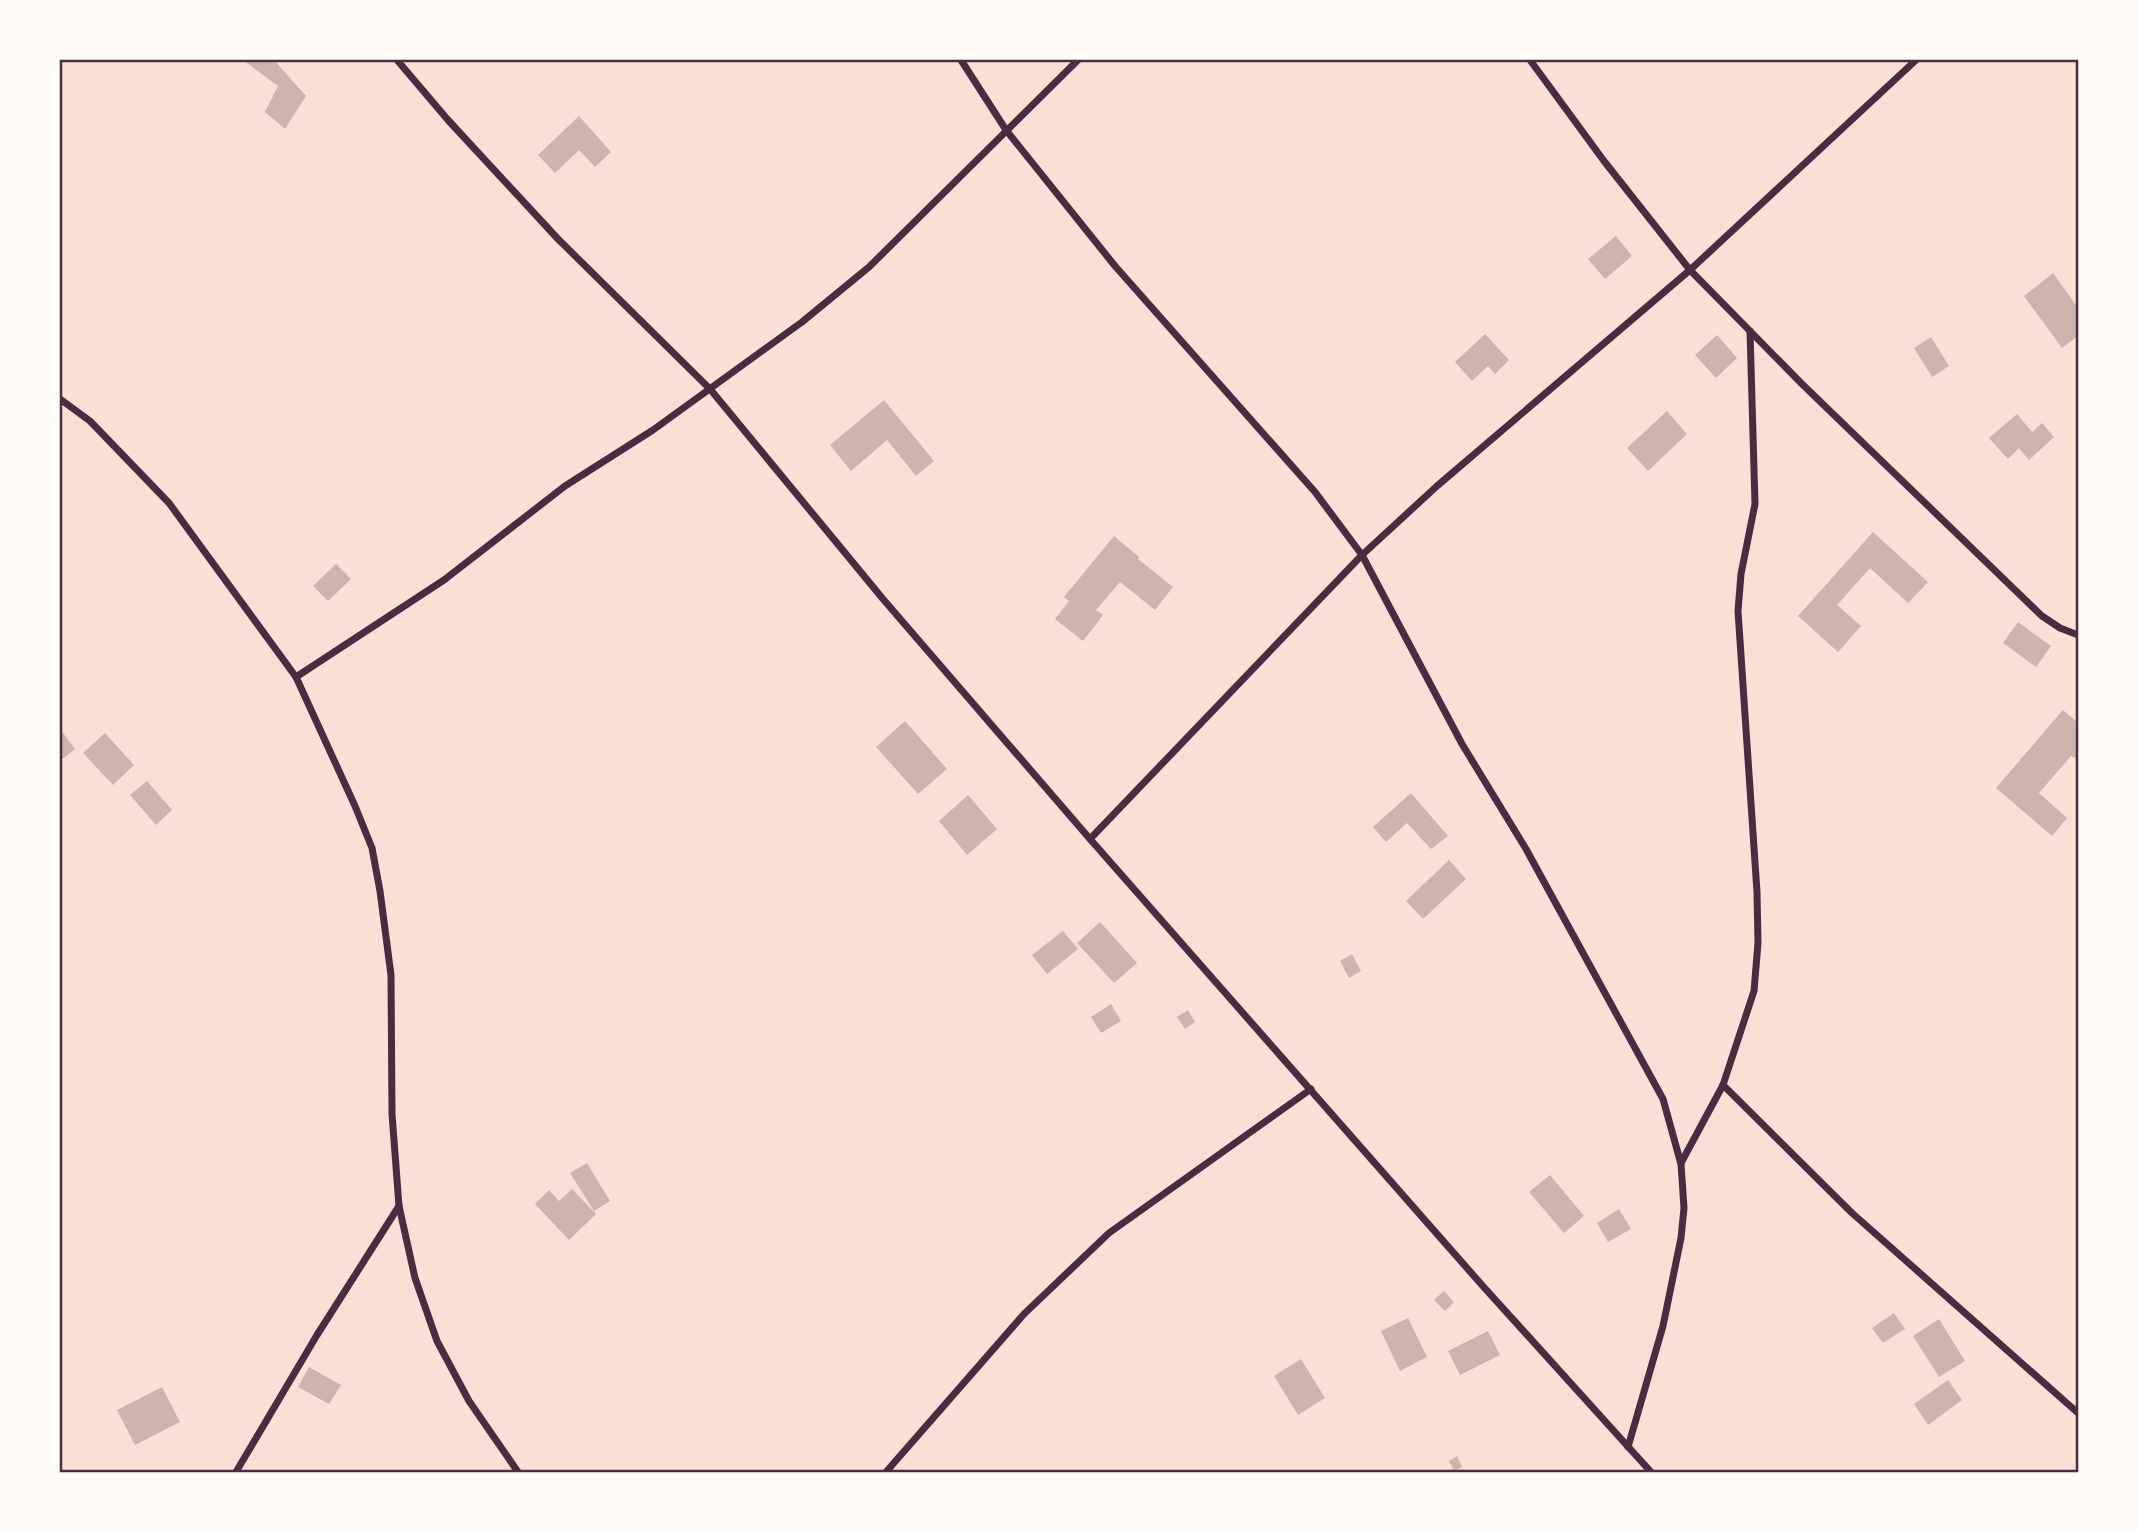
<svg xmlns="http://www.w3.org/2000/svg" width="2138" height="1532" viewBox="0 0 2138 1532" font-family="Arial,sans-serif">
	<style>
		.building { fill: #ccb4b1 }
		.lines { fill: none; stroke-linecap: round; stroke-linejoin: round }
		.minor { stroke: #4a2c40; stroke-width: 7 }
		.neatline { fill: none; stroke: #4a2c40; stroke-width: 2.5 }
	</style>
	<rect width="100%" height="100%" fill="#f7e1d7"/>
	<g class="building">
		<path d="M243 60H274L306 96 285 129 265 112 278 86Z"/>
		<path d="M579 116 611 152 595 167 579 150 555 173 538 155Z"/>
		<path d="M1616 236 1632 256 1605 279 1588 259Z"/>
		<path d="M2053 273 2078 308V336L2062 348 2024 296Z"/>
		<path d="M1485 334 1509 360 1495 374 1488 366 1472 381 1455 362Z"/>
		<path d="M1717 335 1737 358 1716 378 1695 355Z"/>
		<path d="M1931 337 1949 366 1932 377 1914 348Z"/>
		<path d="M884 400 934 461 916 476 887 440 851 471 830 445Z"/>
		<path d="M1667 411 1687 434 1648 471 1627 448Z"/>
		<path d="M2017 414 2032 432 2042 423 2054 437 2029 460 2019 448 2008 459 1989 438Z"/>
		<path d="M1873 532 1928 582 1908 603 1870 568 1837 605 1861 626 1838 652 1798 616Z"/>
		<path d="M1114 536 1139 557 1138 559 1173 587 1155 610 1120 582 1096 610 1103 615 1083 641 1055 619 1069 601 1064 597Z"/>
		<path d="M336 564 351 579 328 601 313 586Z"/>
		<path d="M2018 622 2051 646 2036 667 2003 643Z"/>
		<path d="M2063 710 2078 723V759L2071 756 2039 793 2067 818 2052 836 1996 788Z"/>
		<path d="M905 721 947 769 918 794 876 747Z"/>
		<path d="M60 729 75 749 60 761Z"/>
		<path d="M105 733 134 765 113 785 83 753Z"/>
		<path d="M147 781 172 810 156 825 130 795Z"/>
		<path d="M1411 793 1448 836 1431 849 1407 823 1386 842 1373 827Z"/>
		<path d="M968 795 997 829 967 855 939 821Z"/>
		<path d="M1449 860 1466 879 1423 919 1406 901Z"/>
		<path d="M1100 922 1137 963 1114 983 1077 943Z"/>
		<path d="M1063 931 1078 949 1047 974 1032 955Z"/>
		<path d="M1352 954 1361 971 1349 978 1340 961Z"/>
		<path d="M1111 1004 1121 1021 1101 1033 1091 1017Z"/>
		<path d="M1188 1010 1195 1022 1185 1029 1177 1017Z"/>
		<path d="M587 1163 610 1201 594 1211 570 1173Z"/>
		<path d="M1550 1175 1584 1216 1564 1233 1529 1192Z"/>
		<path d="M572 1189 596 1214 569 1240 535 1204 549 1190 559 1201Z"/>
		<path d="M1619 1209 1631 1229 1608 1242 1597 1223Z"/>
		<path d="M1444 1291 1454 1302 1445 1311 1434 1300Z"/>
		<path d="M1894 1313 1905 1329 1883 1343 1872 1328Z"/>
		<path d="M1408 1318 1427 1357 1400 1371 1381 1331Z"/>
		<path d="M1939 1319 1965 1361 1939 1377 1913 1336Z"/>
		<path d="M1488 1331 1500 1355 1460 1375 1448 1351Z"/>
		<path d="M1301 1359 1325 1398 1298 1415 1274 1376Z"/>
		<path d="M309 1367 341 1385 329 1404 298 1387Z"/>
		<path d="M1948 1380 1962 1400 1928 1425 1914 1404Z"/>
		<path d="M162 1387 180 1422 135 1445 117 1410Z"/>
		<path d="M1457 1456 1462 1467 1454 1471 1449 1461Z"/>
	</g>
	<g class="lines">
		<g class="minor">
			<path d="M397 60 448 120 558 239 710 389 883 599 1090 839 1481 1284 1651 1472"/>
			<path d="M961 60 1006 130 1115 266 1315 492 1362 555 1462 744 1526 849 1663 1099 1681 1164 1684 1208 1681 1238 1663 1326 1628 1447"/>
			<path d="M1530 60 1604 161 1690 270 1801 383 2042 616 2060 628 2078 635"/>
			<path d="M60 399 90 421 169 503 296 677 355 806 372 848 380 891 391 975 392 1114 399 1206 415 1278 437 1341 469 1401 518 1472"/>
			<path d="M296 677 444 580 565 486 653 430 802 322 869 267 1078 60"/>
			<path d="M1090 839 1362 555 1437 486 1690 270 1916 60"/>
			<path d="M1723 1085 1852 1213 2078 1413"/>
			<path d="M1681 1163 1723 1085 1754 991 1758 943 1757 892 1738 611 1741 574 1755 504 1750 331"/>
			<path d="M236 1472 317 1335 399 1206"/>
			<path d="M886 1472 1024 1314 1109 1233 1311 1089"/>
		</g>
	</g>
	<rect width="2138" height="1532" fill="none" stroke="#fffaf5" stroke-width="122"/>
	<rect x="61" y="61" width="2016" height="1410" class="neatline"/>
</svg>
